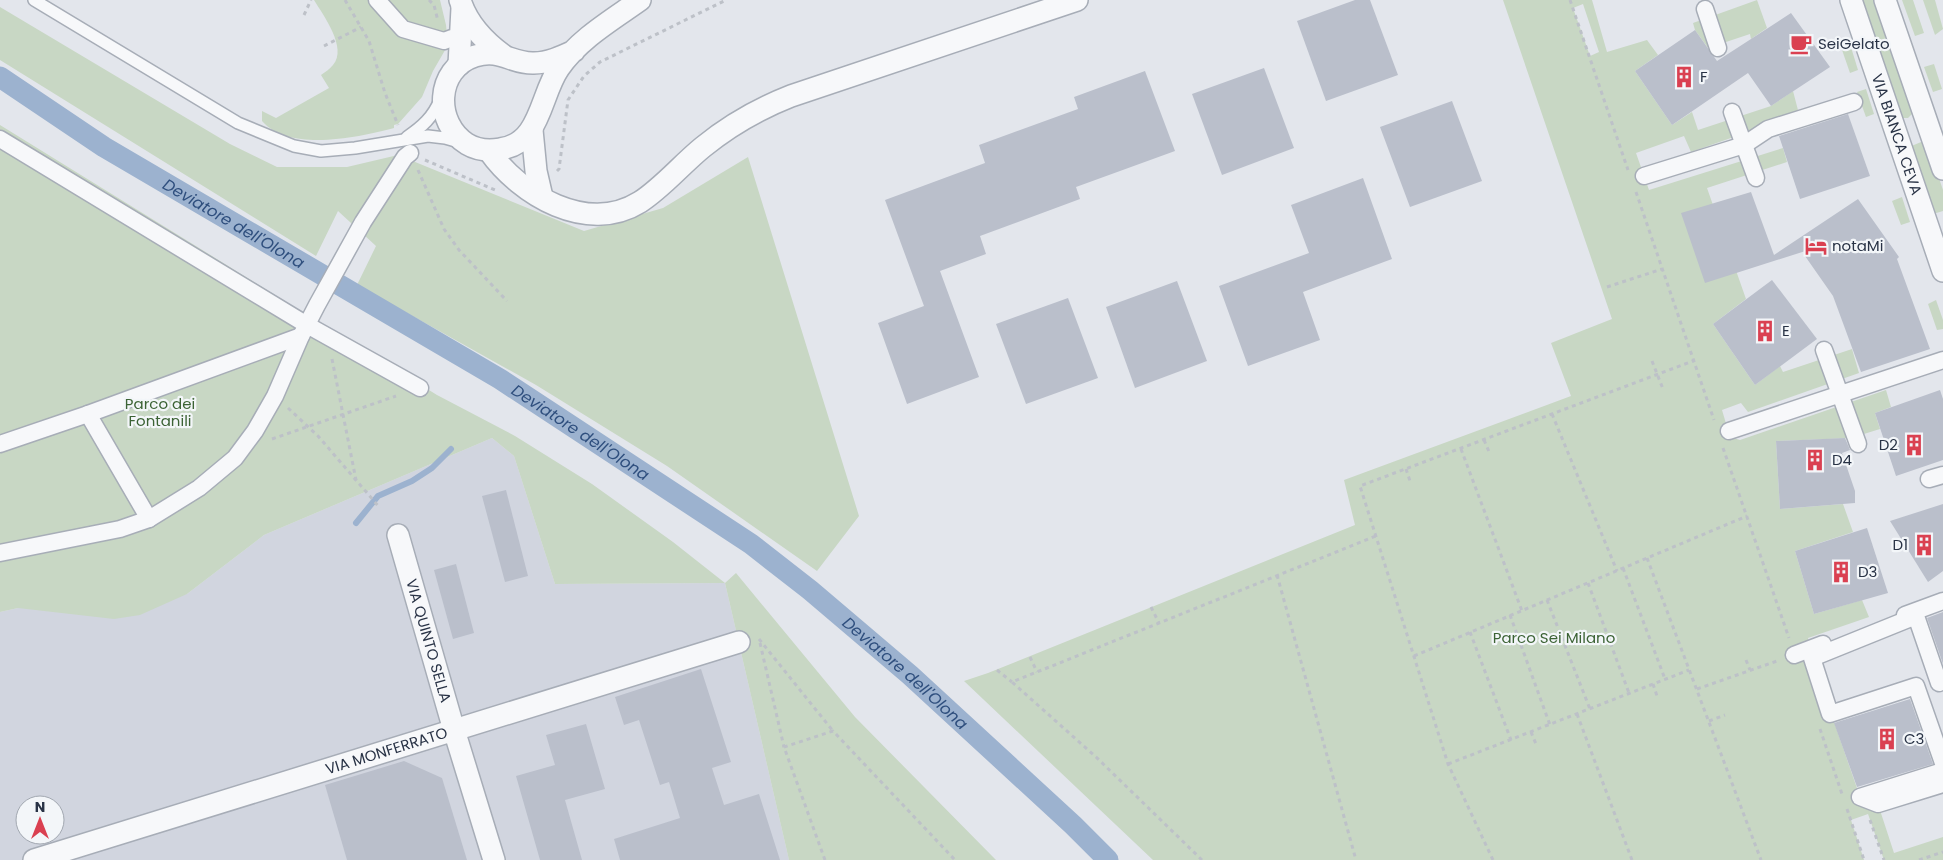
<svg xmlns="http://www.w3.org/2000/svg" width="1943" height="860" viewBox="0 0 1943 860" font-family="Poppins,sans-serif">
	<style>
		.built { fill: #d1d5df; fill-rule: evenodd }
		.green { fill: #c8d7c4; fill-rule: evenodd }
		.lines { fill: none; stroke-linecap: round; stroke-linejoin: round }
		.stream { stroke: #9cb2cf; stroke-width: 6 }
		.canal { stroke: #9cb2cf; stroke-width: 21 }
		.building { fill: #babfcb }
		.service-casing { stroke: #a7adb7; stroke-width: 14 }
		.pedestrian-casing { stroke: #a7adb7; stroke-width: 19 }
		.minor-casing { stroke: #a7adb7; stroke-width: 24 }
		.path { stroke: #bdc1c8; stroke-width: 3; stroke-dasharray: 4 4; stroke-linecap: butt }
		.service { stroke: #f7f8fa; stroke-width: 11 }
		.pedestrian { stroke: #f7f8fa; stroke-width: 16 }
		.minor { stroke: #f7f8fa; stroke-width: 21 }
		.labels { text-anchor: middle; stroke-width: 4.5; stroke-linejoin: round; paint-order: stroke }
		.poi-label { font-size: 15px; fill: #293346; stroke: #f3f6f9; text-anchor: start }
		.street-label { font-size: 15px; fill: #293346; stroke: #f3f6f9 }
		.park-label { font-size: 15px; fill: #3c6335; stroke: #f3f6f9 }
		.water-label { font-size: 16px; font-style: italic; fill: #2f4f7e; stroke: #f3f6f9 }
	</style>
	<rect width="100%" height="100%" fill="#e3e6ec"/>
	<path class="built" d="M492 438 514 456 555 584 725 583 789 860H0V612L18 608 187 594 264 535ZM25 805H55V835H25Z"/>
	<g class="green">
		<path d="M314 0H440L446 25 448 45 433 71 422 97 398 124 394 125V128C359 137 290 153 262 121V111L276 118 329 88 321 75C325 72 330 69 333 65 348 48 323 15 314 0Z"/>
		<path d="M1503 0H1592L1607 52 1647 40 1658 55 1635 71 1672 125 1692 112 1698 130 1771 106 1793 91 1799 114 1691 152 1684 136 1636 153 1649 190 1783 148 1787 162 1707 188 1746 299 1713 324 1755 385 1780 366 1783 372 1852 349 1859 373 1748 412 1741 403 1722 410 1730 437 1740 440 1886 390 1891 407 1875 413 1880 429 1851 438 1776 441 1780 509 1843 504 1853 532 1795 551 1814 614 1862 600 1869 617 1808 638 1812 658 1860 797 1878 804 1894 853 1943 837V860H1884L1868 814 1851 820 1864 860H1153L964 681 988 673 1355 525 1344 480 1571 396 1551 343 1612 319ZM1583 4 1599 52 1590 56 1573 8Z"/>
		<path d="M1757 0 1767 28 1751 39 1750 34 1708 48 1695 30 1693 23Z"/>
		<path d="M1858 0H1878L1914 112 1908 118H1902Z"/>
		<path d="M1902 0H1913L1924 33 1915 36Z"/>
		<path d="M1923 0H1935L1943 29 1935 35Z"/>
		<path d="M0 7 230 144 277 167H347L398 155 584 231 663 208 748 157 859 516 817 571 667 466 536 385 357 285 376 246 338 211 316 256 0 60Z"/>
		<path d="M1850 44 1858 70 1850 73 1841 47Z"/>
		<path d="M1934 64 1942 89 1933 92 1924 67Z"/>
		<path d="M1866 89 1874 114 1866 117 1857 92Z"/>
		<path d="M0 125 437 395 515 436 592 484 673 542 725 583 736 573 855 717 996 860H789L725 583 555 584 514 456 492 438 264 535 187 594 140 615 114 619 18 608 0 612Z"/>
		<path d="M1926 140 1943 190V211L1933 214 1909 147Z"/>
		<path d="M1902 197 1910 222 1901 225 1892 201Z"/>
		<path d="M1936 300 1943 320V329L1937 330 1928 304Z"/>
	</g>
	<g class="lines">
		<path class="stream" d="M356 523 378 496 412 481 432 468 451 449"/>
		<path class="canal" id="s1" d="M0 77 104 147 500 379 751 544 810 590 910 675 1073 825 1108 860"/>
	</g>
	<g class="building">
		<path d="M1355 0H1370L1398 75 1326 101 1297 21Z"/>
		<path d="M1791 13 1830 67 1771 106 1748 73 1672 125 1635 71 1695 30 1717 61Z"/>
		<path d="M1264 68 1294 148 1222 175 1192 94Z"/>
		<path d="M1145 71 1175 151 1076 187 1080 199 980 236 986 254 940 271 979 377 907 404 878 323 924 306 885 200 985 163 979 145 1078 109 1074 97Z"/>
		<path d="M1452 101 1482 181 1410 207 1380 127Z"/>
		<path d="M1848 114 1870 176 1800 199 1779 136Z"/>
		<path d="M1363 178 1392 259 1303 292 1320 340 1248 366 1219 286 1309 253 1291 205Z"/>
		<path d="M1751 192 1774 255 1858 199 1899 257 1897 259 1930 349 1861 372 1833 296 1805 256 1818 247 1705 283 1681 213Z"/>
		<path d="M1772 280 1817 339 1755 385 1713 324Z"/>
		<path d="M1177 281 1207 361 1135 388 1106 307Z"/>
		<path d="M1068 298 1098 378 1026 404 996 324Z"/>
		<path d="M1940 390 1943 399V460L1896 476 1875 413Z"/>
		<path d="M1845 438 1850 450 1842 453 1855 491V503L1780 509 1776 441Z"/>
		<path d="M506 490 528 576 505 582 482 496Z"/>
		<path d="M1943 504V571L1928 582 1890 521Z"/>
		<path d="M1867 528 1888 593 1814 614 1795 551Z"/>
		<path d="M456 564 474 633 453 639 434 570Z"/>
		<path d="M1943 612V664L1927 618Z"/>
		<path d="M701 669 731 762 712 768 724 805 759 794 780 860H620L614 839 680 818 669 782 660 785 639 720 624 725 615 697Z"/>
		<path d="M1910 699 1933 764 1857 787 1834 723Z"/>
		<path d="M586 724 605 789 565 800 582 860H540L516 776 555 765 546 735Z"/>
		<path d="M404 761 442 778 467 860H347L325 785Z"/>
	</g>
	<g class="lines">
		<g class="service-casing">
			<g id="service">
				<path d="M34 0 238 123 294 146 321 151 355 148 428 136 445 138 459 142"/>
				<path d="M407 137C422 127 433 117 440 100"/>
			</g>
		</g>
		<g class="pedestrian-casing">
			<g id="pedestrian">
				<path d="M377 0 403 29 444 41 452 38"/>
				<path d="M1705 9 1718 48"/>
				<path d="M1732 112 1756 178"/>
				<path d="M0 139 307 325 420 388"/>
				<path d="M1644 176 1744 145 1768 129 1854 102"/>
				<path d="M1824 350 1858 444"/>
				<path d="M88 414 149 519"/>
				<path d="M1729 431 1943 360"/>
				<path d="M0 444 88 414 301 336"/>
				<path d="M1929 479 1943 475"/>
				<path d="M0 553 120 529 149 519 199 488 235 458 255 431 275 396 301 336 317 305 363 222 405 157 410 153"/>
				<path d="M1905 615 1943 601"/>
				<path d="M1794 655 1823 644"/>
				<path d="M1943 681 1939 683 1916 616 1812 658 1830 714 1916 686 1943 763"/>
				<path d="M1943 771 1860 797 1878 804 1943 784"/>
			</g>
		</g>
		<g class="minor-casing">
			<g id="minor">
				<path d="M460 0C467 23 484 41 503 55"/>
				<path id="s2" d="M1851 0 1943 271"/>
				<path d="M1885 0 1943 169"/>
				<path d="M574 51C561 57 548 63 534 63 511 64 501 48 475 56 435 69 434 123 467 144 477 150 488 151 500 149 541 144 540 95 559 68 579 39 612 20 640 0"/>
				<path d="M459 65 462 8"/>
				<path d="M532 130 536 171 542 197"/>
				<path d="M489 151C520 195 587 235 640 202 662 188 682 164 703 147 730 125 758 109 791 96L1077 0"/>
				<path id="s3" d="M398 535 454 730 494 860"/>
				<path id="s4" d="M34 860 739 642"/>
			</g>
		</g>
		<g class="path">
			<path d="M345 0 369 41 385 93 398 125"/>
			<path d="M429 0 434 5 438 21"/>
			<path d="M1570 0 1628 170"/>
			<path d="M304 15 311 0"/>
			<path d="M324 46 361 27"/>
			<path d="M425 160 495 190"/>
			<path d="M418 170 444 229 459 250 507 301"/>
			<path d="M557 171 559 169 568 100 584 76 600 62 726 0"/>
			<path d="M1636 192 1714 420"/>
			<path d="M1607 287 1662 269"/>
			<path d="M332 359 356 480"/>
			<path d="M1652 361 1663 389"/>
			<path d="M288 408 318 436 380 508"/>
			<path d="M1552 414 1617 571"/>
			<path d="M272 439 396 396"/>
			<path d="M1484 440 1490 454"/>
			<path d="M1723 448 1789 638"/>
			<path d="M1461 449 1522 611"/>
			<path d="M1406 469 1411 484"/>
			<path d="M1647 558 1761 860"/>
			<path d="M1623 568 1665 679"/>
			<path d="M1277 575 1356 860"/>
			<path d="M1588 583 1629 693"/>
			<path d="M1547 600 1590 709"/>
			<path d="M1151 607 1159 623"/>
			<path d="M1510 615 1550 725"/>
			<path d="M1470 632 1511 740"/>
			<path d="M759 639 833 731"/>
			<path d="M760 643 784 747"/>
			<path d="M1414 656 1747 516"/>
			<path d="M1030 657 1037 672"/>
			<path d="M1746 660 1750 670"/>
			<path d="M997 670 1012 682"/>
			<path d="M1653 684 1658 699"/>
			<path d="M1697 689 1777 661"/>
			<path d="M1577 714 1632 860"/>
			<path d="M1709 721 1725 715"/>
			<path d="M1820 729 1842 794"/>
			<path d="M1531 732 1536 744"/>
			<path d="M1448 764 1689 670"/>
			<path d="M1847 809 1864 860"/>
			<path d="M1870 820 1884 860"/>
			<path d="M825 860 784 747 833 731 955 860"/>
			<path d="M1202 860 1096 757 1012 682 1376 536"/>
			<path d="M1493 860 1448 764 1360 486 1693 361"/>
			<path d="M1919 860 1943 852"/>
		</g>
		<use href="#service" class="service"/>
		<use href="#pedestrian" class="pedestrian"/>
		<use href="#minor" class="minor"/>
	</g>
	<defs>
		<g id="cafe-bare" transform="scale(1.725)"><path d="M-5.5-4.5H6V0H3Q3 3.5 0 3.5H-2.5Q-5.5 3.5-5.5 0ZM3-3.2v2h1.7v-2ZM-6 4.5H4V6H-6Z" fill="#da4051" stroke="#f3f6f9" stroke-width="2.5" paint-order="stroke"/></g>
		<g id="building-bare" transform="scale(1.725)"><path d="M-4-6H4V6H1V3H-1V6H-4ZM-2.5-4.3h1.7v1.8h-1.7ZM.8-4.3h1.7v1.8H.8ZM-2.5-1h1.7V.8h-1.7ZM.8-1h1.7V.8H.8Z" fill="#da4051" stroke="#f3f6f9" stroke-width="2.5" paint-order="stroke"/></g>
		<g id="hotel-bare" transform="scale(1.725)"><path d="M-6-4.5h1.5V1H6V5H4.5V3h-9V5H-6ZM-4 0a1.8 1.8 0 1 1 3.6 0ZM.5 0V-2.5h3Q6-2.5 6 0Z" fill="#da4051" stroke="#f3f6f9" stroke-width="2.5" paint-order="stroke"/></g>
	</defs>
	<g fill-rule="evenodd">
		<use href="#cafe-bare" x="1801" y="44"/>
		<use href="#building-bare" x="1684" y="77"/>
		<use href="#hotel-bare" x="1816" y="246"/>
		<use href="#building-bare" x="1765" y="331"/>
		<use href="#building-bare" x="1914" y="445"/>
		<use href="#building-bare" x="1815" y="460"/>
		<use href="#building-bare" x="1924" y="545"/>
		<use href="#building-bare" x="1841" y="572"/>
		<use href="#building-bare" x="1887" y="739"/>
	</g>
	<g class="labels">
		<g class="poi-label">
			<text x="1818" y="49">SeiGelato</text>
			<text x="1700" y="82">F</text>
			<text x="1832" y="251">notaMi</text>
			<text x="1782" y="336">E</text>
			<text x="1898" y="450" text-anchor="end">D2</text>
			<text x="1832" y="465">D4</text>
			<text x="1908" y="550" text-anchor="end">D1</text>
			<text x="1858" y="577">D3</text>
			<text x="1904" y="744">C3</text>
		</g>
		<g class="street-label">
			<text dy="5" stroke="none"><textPath href="#s2" startOffset="142">VIA BIANCA CEVA</textPath></text>
			<text dy="5" stroke="none"><textPath href="#s3" startOffset="110">VIA QUINTO SELLA</textPath></text>
			<text dy="5" stroke="none"><textPath href="#s4" startOffset="369">VIA MONFERRATO</textPath></text>
		</g>
		<g class="park-label">
			<text x="160" y="409">Parco dei<tspan x="160" dy="17">Fontanili</tspan></text>
			<text x="1554" y="643">Parco Sei Milano</text>
		</g>
		<g class="water-label">
			<text dy="6" stroke="none"><textPath href="#s1" startOffset="276">Deviatore dell'Olona</textPath></text>
			<text dy="6" stroke="none"><textPath href="#s1" startOffset="681">Deviatore dell'Olona</textPath></text>
			<text dy="6" stroke="none"><textPath href="#s1" startOffset="1086">Deviatore dell'Olona</textPath></text>
		</g>
	</g>
	<g transform="translate(40 820)"><circle r="24" fill="#f3f6f9" stroke="#a2a8b1"/>
	<path d="M0-4L9 19L0 12L-9 19Z" fill="#da4051"/>
	<text y="-8" font-size="14" font-weight="bold" text-anchor="middle" fill="#293346">N</text>
	</g>
</svg>
